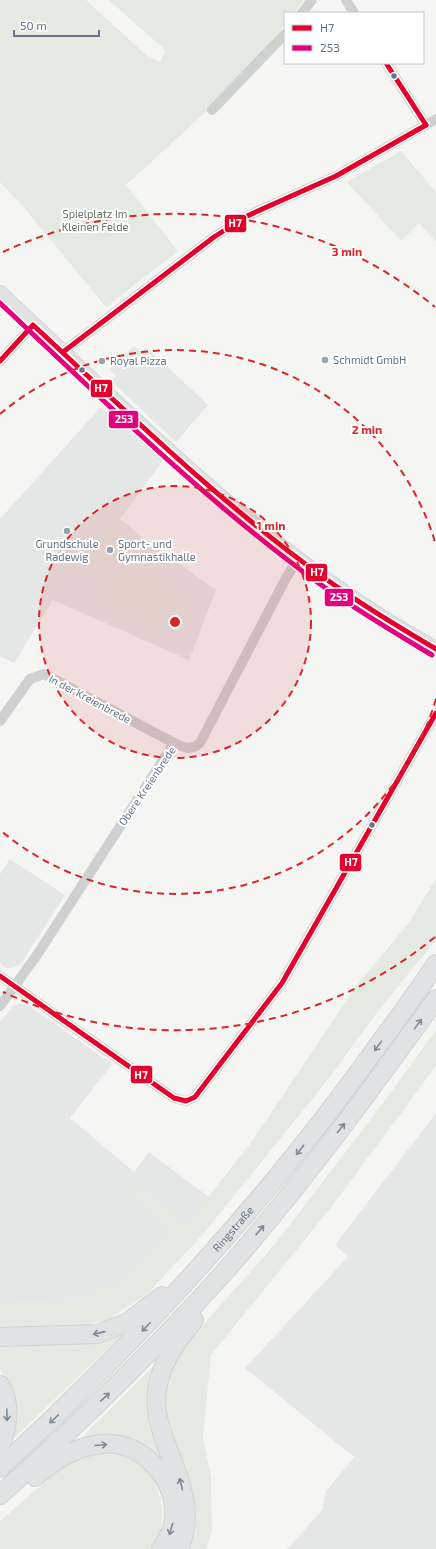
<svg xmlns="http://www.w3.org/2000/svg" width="436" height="1549" viewBox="0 0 436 1549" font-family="'Exo 2',sans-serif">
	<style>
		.built { fill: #e5e7e6 }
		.green { fill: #e4e9e2 }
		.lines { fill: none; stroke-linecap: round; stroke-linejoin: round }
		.secondary-casing { stroke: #d0d3d4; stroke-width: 16 }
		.highway-casing { stroke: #d0d2d3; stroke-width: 20 }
		.street { stroke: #cfd1d1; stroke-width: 10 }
		.secondary { stroke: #e1e2e3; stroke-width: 14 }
		.highway { stroke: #e1e2e3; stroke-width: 18 }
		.bus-1-casing { stroke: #fff; stroke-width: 8 }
		.bus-2-casing { stroke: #fff; stroke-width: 8 }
		.bus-1 { stroke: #e4002b; stroke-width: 5 }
		.bus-2 { stroke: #e5007d; stroke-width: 5 }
		.oneway { stroke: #7c8b99 }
		.ring { fill: none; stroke: #d62828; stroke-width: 2; stroke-dasharray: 7 5 }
		.bus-dot { fill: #637586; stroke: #fff; stroke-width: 1.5 }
		.poi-dot { fill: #96a2ac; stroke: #fff; stroke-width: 1.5 }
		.labels { text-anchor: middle; stroke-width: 4; stroke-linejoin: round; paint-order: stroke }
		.park-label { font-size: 11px; fill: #63785f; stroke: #fff }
		.poi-label { font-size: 11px; fill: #637586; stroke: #fff; text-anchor: start }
		.street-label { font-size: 11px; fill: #637586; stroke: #fff }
		.centre { fill: #d62828; stroke: #fff; stroke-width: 2 }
		.ring-label { font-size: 12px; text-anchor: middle; font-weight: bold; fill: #d62828; stroke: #fff; stroke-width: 4; stroke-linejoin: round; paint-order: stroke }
		.line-badge { stroke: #fff; stroke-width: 1.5 }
		.badge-label { font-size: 11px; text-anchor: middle; font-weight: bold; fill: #fff }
	</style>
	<rect width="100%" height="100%" fill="#f5f6f4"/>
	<g class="built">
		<path d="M134 346 141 352 146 347 208 405 176 442 111 381 116 376 110 370Z"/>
		<path d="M101 407 164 459 120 519 148 542 216 590 189 660 53 600 14 663 0 656V519Z"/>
		<path d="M10 859 65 895 20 965 7 969 0 963V874Z"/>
		<path d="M21 1004 30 1006 112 1064 70 1118 134 1172 149 1152 209 1197 187 1225 140 1187 132 1196 172 1230 124 1280 87 1298 0 1305V1022L14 1005Z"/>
		<path d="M436 1113V1549H287L323 1509 325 1493 354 1457 245 1368 348 1257 335 1245Z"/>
	</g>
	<g class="green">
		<path d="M0 0H86L146 55 161 62 165 50 109 0H304L294 13H285V24L266 49 210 108 126 185 178 251 106 307 26 210 0 182Z"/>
		<path d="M401 151 436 192V242L419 223 401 241 347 182Z"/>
		<path d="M116 523 136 542 104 576 84 557Z"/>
		<path d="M125 561 184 597 163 633 103 598Z"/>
		<path d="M436 879V940L381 1007 330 1077 199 1239 146 1295 107 1320 86 1325 0 1328V1305L87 1298 124 1280 172 1230 132 1196 140 1187 187 1224 250 1144 357 985 407 925Z"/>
		<path d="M436 1030V1066L332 1206 211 1355 203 1436 211 1477 212 1530 206 1549H188C212 1499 169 1451 167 1402 166 1397 165 1391 166 1387 168 1371 179 1356 187 1343L275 1244 377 1111Z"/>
		<path d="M128 1329 5 1447 14 1400 0 1369V1343Z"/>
		<path d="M162 1357 165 1455 177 1528 152 1455 74 1445Z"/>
		<path d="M93 1454C107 1454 122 1454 135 1461 162 1477 172 1525 151 1549H0V1521L71 1460Z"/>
	</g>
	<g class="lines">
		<g class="secondary-casing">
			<path id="secondary" d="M0 293C137 420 270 559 436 649"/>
		</g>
		<g class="highway-casing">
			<g id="highway">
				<path d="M0 1337 97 1334 128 1322 162 1296"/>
				<path d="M0 1385C11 1403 9 1427 0 1446"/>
				<path id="s1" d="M0 1468C138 1341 264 1204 374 1051 395 1022 416 994 436 964"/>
				<path d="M35 1477C56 1459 83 1442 112 1444 148 1447 176 1482 174 1518 173 1529 167 1540 161 1549"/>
				<path d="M0 1495C82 1421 162 1343 235 1260 307 1177 372 1088 436 999"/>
				<path d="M179 1549C206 1485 143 1439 159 1380 165 1357 179 1338 194 1320"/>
			</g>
		</g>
		<g class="street">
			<path d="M346 0 354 13"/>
			<path d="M302 13 312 0"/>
			<path d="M386 63 426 125"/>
			<path d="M212 110 285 34"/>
			<path d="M63 352 214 237 247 216 336 176 436 119"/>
			<path d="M0 361 33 325"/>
			<path d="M0 721 30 679 44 674 174 743"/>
			<path d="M0 976 174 1098 186 1101 195 1097 282 983 436 713"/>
			<path d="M0 1006 37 955 174 743C184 748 190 751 200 743L286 578 298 559"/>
		</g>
		<use href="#secondary" class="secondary"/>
		<use href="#highway" class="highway"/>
		<g class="bus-1-casing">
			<g id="bus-1">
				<path d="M386 63 426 125"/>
				<path d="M63 352 214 237 247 216 336 176 426 125"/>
				<path d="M0 361 33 325C128 413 221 504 326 579 361 605 399 627 436 649"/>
				<path d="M0 976 174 1098 186 1101 195 1097 282 983 436 713"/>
			</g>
		</g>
		<g class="bus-2-casing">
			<path id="bus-2" d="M0 303C101 398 200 496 313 579 351 607 392 631 432 655"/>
		</g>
		<use href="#bus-1" class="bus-1"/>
		<use href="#bus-2" class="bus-2"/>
	</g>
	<defs><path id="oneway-shaft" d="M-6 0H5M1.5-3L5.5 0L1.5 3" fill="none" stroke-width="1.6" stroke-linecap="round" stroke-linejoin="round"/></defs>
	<g class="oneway">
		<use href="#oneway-shaft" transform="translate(418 1024) rotate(-54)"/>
		<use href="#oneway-shaft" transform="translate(378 1046) rotate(126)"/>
		<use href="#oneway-shaft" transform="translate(341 1128) rotate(-52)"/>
		<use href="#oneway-shaft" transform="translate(300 1150) rotate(128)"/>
		<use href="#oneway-shaft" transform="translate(260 1230) rotate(-50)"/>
		<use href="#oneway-shaft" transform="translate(146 1327) rotate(134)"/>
		<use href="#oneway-shaft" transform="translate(99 1333) rotate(167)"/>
		<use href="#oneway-shaft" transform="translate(105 1397) rotate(-43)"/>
		<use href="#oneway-shaft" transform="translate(7 1415) rotate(89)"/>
		<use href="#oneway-shaft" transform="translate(54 1419) rotate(136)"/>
		<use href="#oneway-shaft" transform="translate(101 1445) rotate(-5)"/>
		<use href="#oneway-shaft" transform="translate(181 1484) rotate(-105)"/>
		<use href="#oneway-shaft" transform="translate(171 1529) rotate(107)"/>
	</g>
	<circle cx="175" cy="622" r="136" fill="#d62828" fill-opacity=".12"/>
	<g class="ring">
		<circle cx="175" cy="622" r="136"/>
		<path d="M436 699A272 272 0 0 1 0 830M0 414A272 272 0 0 1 436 545"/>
		<path d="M435 937A408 408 0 0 1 3 992M3 252A408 408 0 0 1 435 307"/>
	</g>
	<g class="bus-dot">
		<circle cx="394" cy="76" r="3.5"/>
		<circle cx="82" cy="370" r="3.5"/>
		<circle cx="372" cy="825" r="3.5"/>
	</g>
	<g class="poi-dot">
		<circle cx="325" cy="360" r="4"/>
		<circle cx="102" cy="361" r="4"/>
		<circle cx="67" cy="531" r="4"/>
		<circle cx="110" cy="550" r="4"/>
	</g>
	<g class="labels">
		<g class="park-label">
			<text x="95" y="218">Spielplatz Im<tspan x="95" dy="13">Kleinen Felde</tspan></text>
		</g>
		<g class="poi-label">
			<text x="333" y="364">Schmidt GmbH</text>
			<text x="110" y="365">Royal Pizza</text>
			<text x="67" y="548" text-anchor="middle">Grundschule<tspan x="67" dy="13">Radewig</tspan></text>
			<text x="118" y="548">Sport- und<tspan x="118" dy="13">Gymnastikhalle</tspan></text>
		</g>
		<g class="street-label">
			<text transform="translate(90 699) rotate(28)" y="4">In der Kreienbrede</text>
			<text transform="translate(147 786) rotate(-56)" y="4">Obere Kreienbrede</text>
			<text dy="4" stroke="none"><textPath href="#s1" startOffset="334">Ringstraße</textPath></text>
		</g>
	</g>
	<circle cx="175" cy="622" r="6" class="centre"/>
	<g class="ring-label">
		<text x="347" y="256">3 min</text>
		<text x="367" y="434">2 min</text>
		<text x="271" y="530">1 min</text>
	</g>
	<g class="line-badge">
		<rect x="224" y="214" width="23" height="19" rx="4" fill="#e4002b"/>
		<rect x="90" y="379" width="23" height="19" rx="4" fill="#e4002b"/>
		<rect x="108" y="410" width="31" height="19" rx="4" fill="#e5007d"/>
		<rect x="305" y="563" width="23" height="19" rx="4" fill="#e4002b"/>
		<rect x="324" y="588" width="30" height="19" rx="4" fill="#e5007d"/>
		<rect x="339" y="853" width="23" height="19" rx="4" fill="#e4002b"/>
		<rect x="130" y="1065" width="23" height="19" rx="4" fill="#e4002b"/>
	</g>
	<g class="badge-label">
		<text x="235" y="227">H7</text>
		<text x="101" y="392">H7</text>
		<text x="124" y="423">253</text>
		<text x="317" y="576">H7</text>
		<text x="339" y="601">253</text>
		<text x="351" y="866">H7</text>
		<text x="141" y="1079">H7</text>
	</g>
	<rect x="284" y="12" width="140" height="52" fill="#ffffff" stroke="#c1c8cf"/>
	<rect x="292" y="25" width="20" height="6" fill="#e4002b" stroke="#c1c8cf"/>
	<text x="320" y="32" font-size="12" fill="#637586">H7</text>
	<rect x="292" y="45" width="20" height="6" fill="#e5007d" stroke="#c1c8cf"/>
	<text x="320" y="52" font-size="12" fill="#637586">253</text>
	<path d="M14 30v6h85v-6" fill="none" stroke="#637586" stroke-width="2"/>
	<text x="20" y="30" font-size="12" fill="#637586" stroke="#ffffff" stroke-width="3" paint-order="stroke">50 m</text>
</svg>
